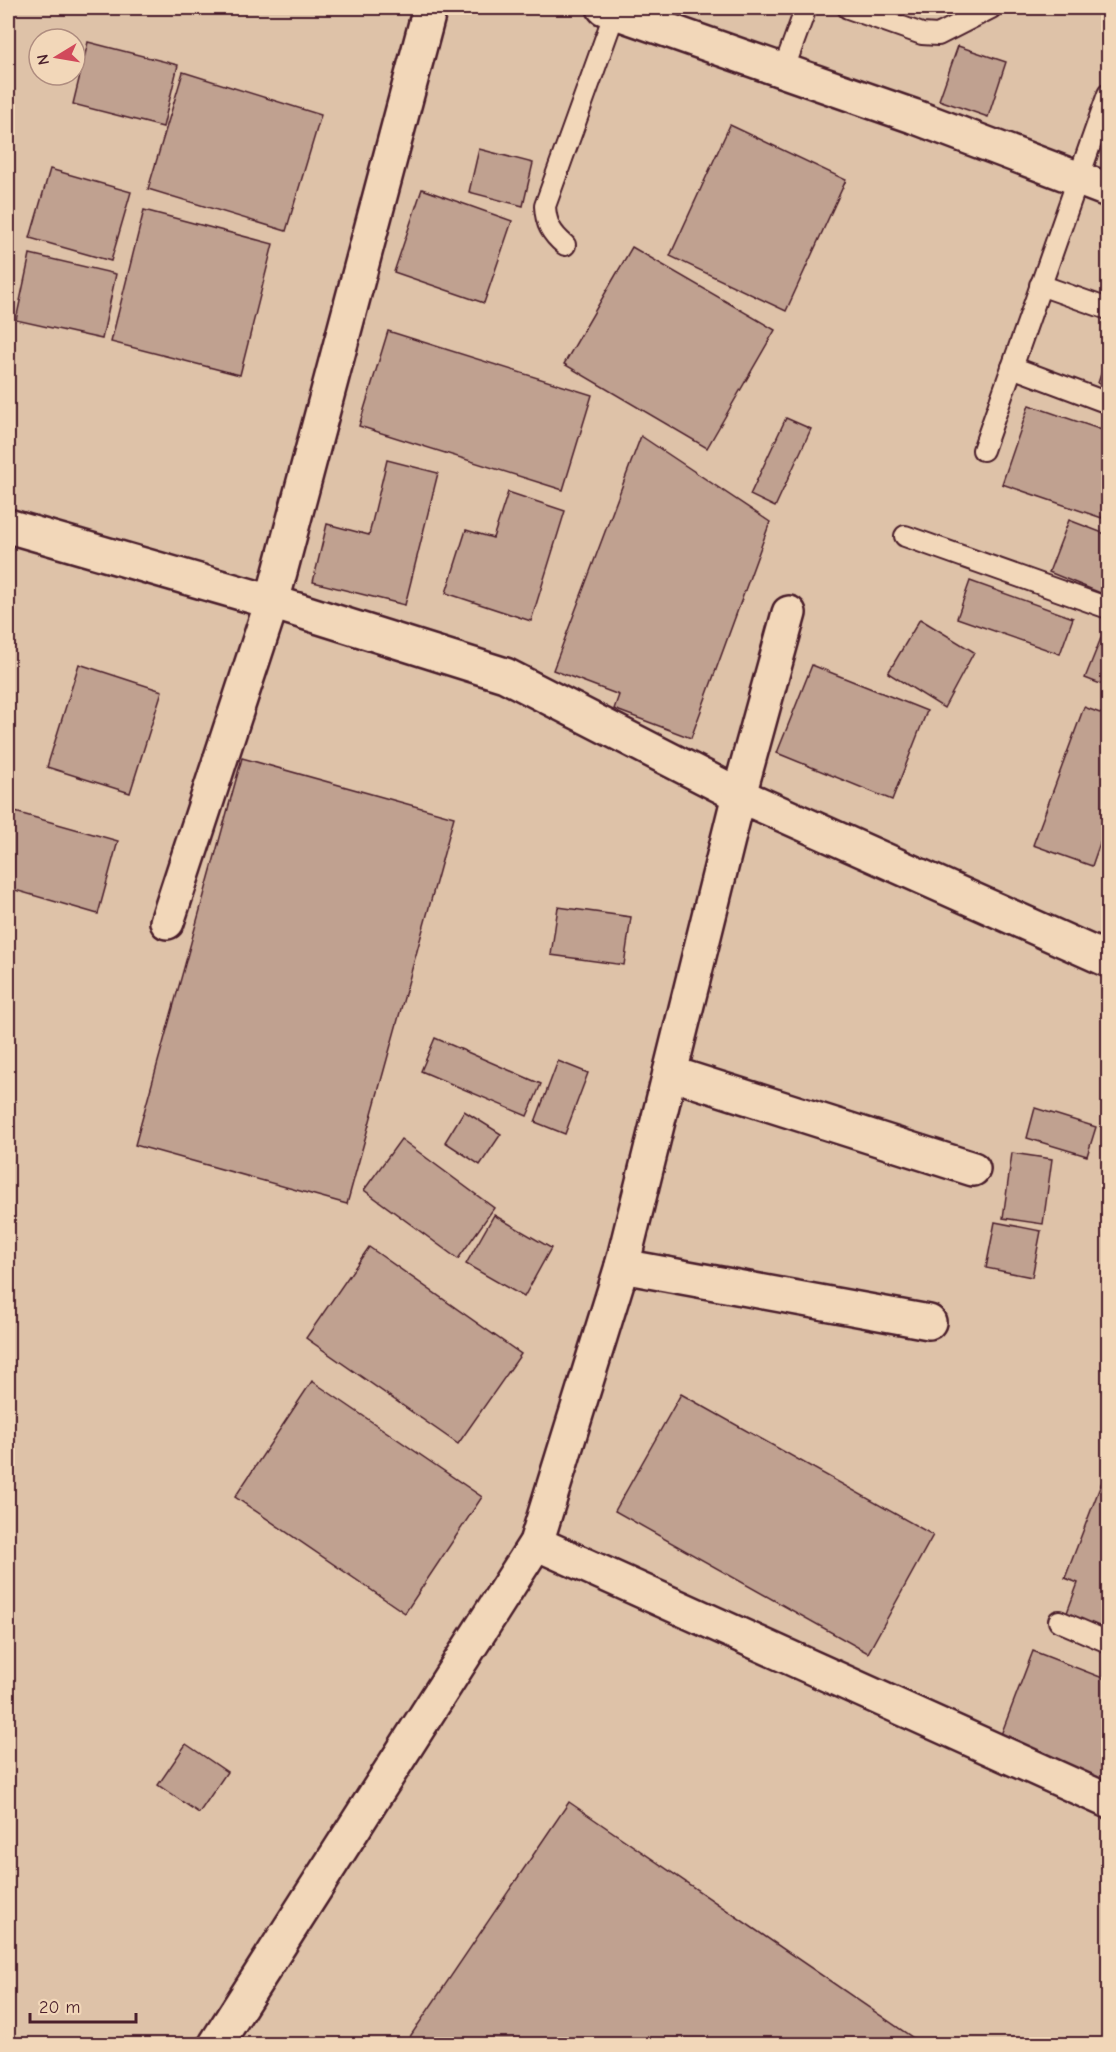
<svg xmlns="http://www.w3.org/2000/svg" width="1116" height="2052" viewBox="0 0 1116 2052" font-family="'Comic Neue',sans-serif">
	<style>
		.built { fill: #dec2a8; fill-rule: evenodd }
		.building { fill: #c0a190; stroke: #4a1f2b; stroke-width: 1.5 }
		.lines { fill: none; stroke-linecap: round; stroke-linejoin: round }
		.lane-casing { stroke: #4a1f2b; stroke-width: 24 }
		.street-casing { stroke: #4a1f2b; stroke-width: 38 }
		.lane { stroke: #f2d7b9; stroke-width: 20 }
		.street { stroke: #f2d7b9; stroke-width: 33 }
	</style>
	<rect width="100%" height="100%" fill="#ebd0b3"/>
	<filter id="ink" filterUnits="userSpaceOnUse"><feTurbulence type="fractalNoise" baseFrequency=".0167" numOctaves="2"/><feDisplacementMap in="SourceGraphic" scale="12" xChannelSelector="R" yChannelSelector="G"/><feConvolveMatrix kernelMatrix="1 2 1 2 8 2 1 2 1" color-interpolation-filters="sRGB"/></filter>
	<g filter="url(#ink)">
		<path class="built" d="M8 8H1108V2044H8ZM39 39H75V75H39Z"/>
		<g class="building">
			<path d="M773 8H794L791 14Z"/>
			<path d="M88 42 178 65 163 127 73 104Z"/>
			<path d="M958 46 1006 62 988 117 939 100Z"/>
			<path d="M183 72 321 115 286 231 148 189Z"/>
			<path d="M730 125 846 180 786 311 670 256Z"/>
			<path d="M479 149 533 163 523 206 469 192Z"/>
			<path d="M50 169 131 192 111 261 30 238Z"/>
			<path d="M422 189 512 221 484 303 394 272Z"/>
			<path d="M144 210 273 244 240 375 111 342Z"/>
			<path d="M632 247 775 330 707 448 564 364Z"/>
			<path d="M30 254 116 274 102 339 16 320Z"/>
			<path d="M388 331 592 395 563 490 359 426Z"/>
			<path d="M1108 353V387L1098 383Z"/>
			<path d="M1029 405 1108 432V497L1102 518 1002 484Z"/>
			<path d="M786 418 811 429 775 507 750 495Z"/>
			<path d="M641 436 770 522 691 738 614 709 619 695 553 670Z"/>
			<path d="M387 460 438 473 405 605 313 582 327 524 369 535Z"/>
			<path d="M508 492 565 511 531 621 446 593 466 530 493 538Z"/>
			<path d="M1069 520 1108 535V596L1049 572Z"/>
			<path d="M970 581 1073 618 1060 654 957 618Z"/>
			<path d="M920 619 974 652 944 708 888 673Z"/>
			<path d="M1103 633 1108 636V687L1085 678Z"/>
			<path d="M79 664 162 691 130 793 47 767Z"/>
			<path d="M812 665 927 711 892 800 777 753Z"/>
			<path d="M1084 707 1108 716V820L1092 866 1033 845Z"/>
			<path d="M242 758 454 817 347 1204 135 1145Z"/>
			<path d="M8 810 118 841 98 914 8 888Z"/>
			<path d="M558 907 631 917 624 965 551 955Z"/>
			<path d="M435 1038 541 1084 527 1116 421 1071Z"/>
			<path d="M558 1061 588 1073 565 1134 535 1122Z"/>
			<path d="M1035 1108 1096 1127 1087 1156 1027 1138Z"/>
			<path d="M464 1111 501 1134 480 1165 445 1142Z"/>
			<path d="M401 1139 494 1208 458 1259 364 1190Z"/>
			<path d="M1012 1153 1052 1159 1043 1224 1003 1218Z"/>
			<path d="M494 1215 551 1248 524 1297 466 1264Z"/>
			<path d="M995 1222 1041 1231 1032 1277 986 1268Z"/>
			<path d="M369 1247 521 1354 458 1444 306 1338Z"/>
			<path d="M312 1381 482 1497 405 1613 235 1497Z"/>
			<path d="M681 1394 933 1535 868 1653 615 1511Z"/>
			<path d="M1108 1466V1635L1065 1618 1078 1583 1065 1578Z"/>
			<path d="M1033 1651 1108 1680V1782L999 1740Z"/>
			<path d="M186 1744 227 1772 199 1813 158 1785Z"/>
			<path d="M569 1802 922 2044H405Z"/>
		</g>
		<g class="lines">
			<g class="lane-casing">
				<g id="lane">
					<path d="M848 8 922 34 938 35 991 8"/>
					<path d="M783 71 806 8"/>
					<path d="M565 245C551 233 546 224 545 206L615 12"/>
					<path d="M1040 285 1108 309"/>
					<path d="M1012 367 1108 403"/>
					<path d="M983 450 1108 94"/>
					<path d="M905 536 1108 608"/>
					<path d="M1059 1621 1108 1642"/>
				</g>
			</g>
			<g class="street-casing">
				<g id="street">
					<path d="M604 8 913 116 1108 190"/>
					<path d="M8 526 272 602 505 675 739 795 1108 960"/>
					<path d="M167 922 272 602 430 8"/>
					<path d="M670 1073 973 1169"/>
					<path d="M622 1266 929 1322"/>
					<path d="M536 1543 1108 1801"/>
					<path d="M216 2044 536 1543 622 1266 739 795 789 613"/>
				</g>
			</g>
			<use href="#lane" class="lane"/>
			<use href="#street" class="street"/>
		</g>
	</g>
	<rect width="1116" height="2052" fill="none" stroke="#f2d7b9" stroke-width="30"/>
	<rect x="15" y="15" width="1086" height="2022" fill="none" stroke="#4a1f2b" stroke-width="2" filter="url(#ink)"/>
	<g transform="translate(57 57) rotate(259)"><circle r="28" fill="#f2d7b9" stroke="#af8d80" stroke-width="1.5"/>
	<path d="M0-4.5L10 22L0 15L-10 22Z" fill="#d1495b"/>
	<text y="-9" font-size="16" font-weight="bold" text-anchor="middle" fill="#4a1f2b">N</text>
	</g>
	<path d="M30 2013v9h106v-9" fill="none" stroke="#4a1f2b" stroke-width="3"/>
	<text x="39" y="2013" font-size="18" fill="#4a1f2b" stroke="#f2d7b9" stroke-width="4.5" paint-order="stroke">20 m</text>
</svg>
